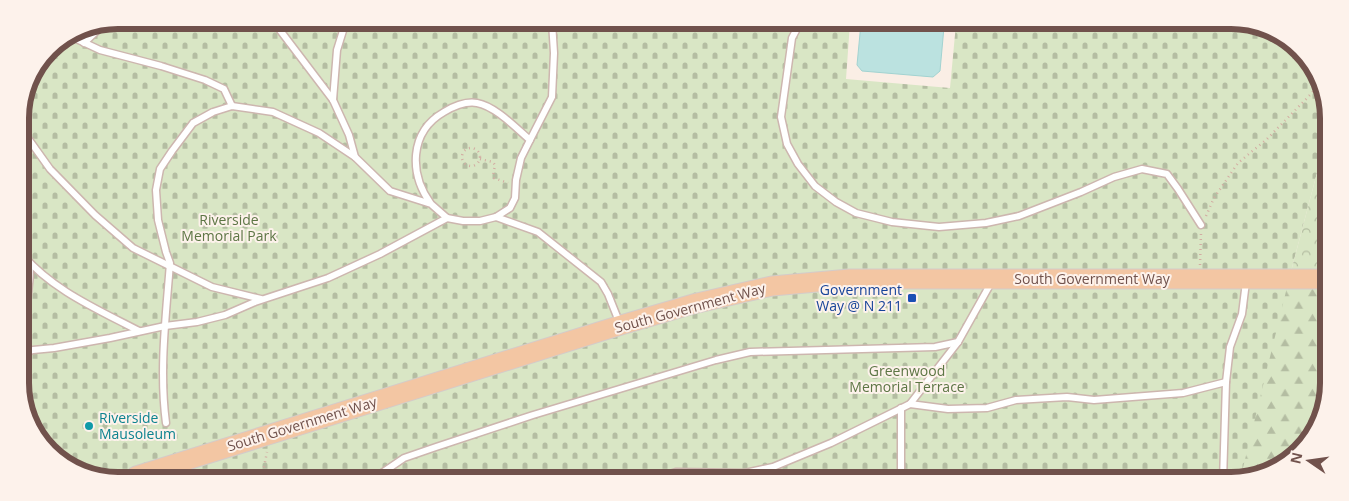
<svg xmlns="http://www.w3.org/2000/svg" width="1349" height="501" viewBox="0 0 1349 501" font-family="'Open Sans',sans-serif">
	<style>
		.forest { fill: url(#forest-firs) }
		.cemetery { fill: url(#cemetery-stones) }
		.park { fill: url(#park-crowns) }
		.water { fill: #bbe2e0; stroke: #a2d3d1 }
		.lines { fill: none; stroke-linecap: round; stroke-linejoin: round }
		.lane-casing { stroke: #cdb6af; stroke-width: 9 }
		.primary-casing { stroke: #d4cbc9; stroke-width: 21 }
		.path { stroke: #d2aca2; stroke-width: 2.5; stroke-dasharray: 1 4; stroke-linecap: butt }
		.lane { stroke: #fff; stroke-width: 6 }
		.primary { stroke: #f3c6a3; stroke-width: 19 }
		.transit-dot { fill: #1a4fb4; stroke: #fdf2eb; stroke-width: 2 }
		.culture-dot { fill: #0f9aa8; stroke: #fdf2eb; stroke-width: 2 }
		.labels { text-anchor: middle; stroke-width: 4; stroke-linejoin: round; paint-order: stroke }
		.park-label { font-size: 14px; fill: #5d7645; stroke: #fdf2eb }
		.street-label { font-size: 14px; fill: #71524c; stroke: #fdf2eb }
		.transit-label { font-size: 14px; fill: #164399; stroke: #fdf2eb; text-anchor: end }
		.culture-label { font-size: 14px; fill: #0d838f; stroke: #fdf2eb; text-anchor: start }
		.rim { fill: none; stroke: #71524c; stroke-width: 6 }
	</style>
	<defs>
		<pattern id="forest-firs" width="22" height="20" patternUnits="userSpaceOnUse" patternTransform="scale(1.25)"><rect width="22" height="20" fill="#d9e6c5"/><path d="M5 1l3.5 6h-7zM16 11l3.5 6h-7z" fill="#b4bda2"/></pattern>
		<pattern id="cemetery-stones" width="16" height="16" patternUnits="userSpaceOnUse" patternTransform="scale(1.25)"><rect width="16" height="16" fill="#d9e6c5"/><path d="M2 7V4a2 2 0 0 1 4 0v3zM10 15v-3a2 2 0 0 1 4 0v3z" fill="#b4bda2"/></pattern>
		<pattern id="park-crowns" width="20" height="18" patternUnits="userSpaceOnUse" patternTransform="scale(1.25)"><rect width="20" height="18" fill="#d9e6c5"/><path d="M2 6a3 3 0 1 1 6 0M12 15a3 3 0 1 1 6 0" fill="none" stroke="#b4bda2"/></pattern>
	</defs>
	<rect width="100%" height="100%" fill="#faeee5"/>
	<path class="forest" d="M1254 287 1326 289 1324 415 1291 461 1238 481Z"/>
	<path class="cemetery" d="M117 20 850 23 846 79 950 88 956 24 1263 25 1305 53 1328 104V131L1289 279 1240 480 1238 481 86 476 44 448 22 402 20 111 30 74 53 44 80 27Z"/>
	<path class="park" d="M1328 131 1326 271 1289 279Z"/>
	<path class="water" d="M861 23 941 24 944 27 940 71 933 77 862 71 857 65Z"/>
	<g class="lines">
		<g class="lane-casing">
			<g id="lane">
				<path d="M273 21 333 100 349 135 355 157"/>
				<path d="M800 23 792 38 781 117 787 144 798 164 815 186 836 202 856 213 892 222 939 227 986 223 1019 216 1081 192 1114 177 1142 169 1167 174 1178 189 1201 225"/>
				<path d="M68 35 100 50 161 66 205 80 224 89 232 106"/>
				<path d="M84 43 105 23"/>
				<path d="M333 100 337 50 346 21"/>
				<path d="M20 127 50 169 95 215 133 248 212 287 261 299"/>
				<path d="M530 140 552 97 554 53 552 22"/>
				<path d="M496 217 538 232 601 282 608 294 620 324"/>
				<path d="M21 253C52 290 97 309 139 331"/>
				<path d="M21 266 30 264C30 287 27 306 21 328"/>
				<path d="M991 283 958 342 910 404 948 409 987 408 1016 400 1067 397 1094 400 1183 393 1226 382"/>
				<path d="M22 354 33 350 54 348 110 338 165 326 197 322 225 315 255 302 328 278 380 254 447 218"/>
				<path d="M901 408V479"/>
				<path d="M166 423C159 370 166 316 170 263L166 252 158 220 156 190 160 169 172 151 193 123 213 112 232 106 273 112 319 133 355 157 390 191 431 204 447 218 463 221H480L496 217 510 208 515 198 516 180 521 158 530 140C516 128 495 106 477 103 465 101 454 106 444 112 409 132 409 174 431 204"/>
				<path d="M376 477 404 458 436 447 533 415 716 360 750 352 935 347 958 342"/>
				<path d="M658 478 676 472 745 473 773 467 831 443 910 404"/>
				<path d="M1223 481 1226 382 1230 347 1242 314 1246 282"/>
			</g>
		</g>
		<g class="primary-casing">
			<path id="primary" d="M136 476 621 325 693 304 772 286 850 279H1326"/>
		</g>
		<g class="path">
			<circle cx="471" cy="157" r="9"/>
			<path d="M480 159 493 162 495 165 493 176 494 178 508 183"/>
			<path d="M1206 216 1214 198 1238 163 1267 139 1311 94 1319 84"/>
			<path d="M1200 265 1201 233"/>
			<path d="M262 477 267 452"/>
		</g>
		<use href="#lane" class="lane"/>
		<use href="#primary" class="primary"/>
	</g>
	<rect class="transit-dot" x="907" y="293" width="10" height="10" rx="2.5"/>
	<circle class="culture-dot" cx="89" cy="426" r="5"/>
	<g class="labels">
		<g class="park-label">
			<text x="229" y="225">Riverside<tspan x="229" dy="16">Memorial Park</tspan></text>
			<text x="907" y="376">Greenwood<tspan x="907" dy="16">Memorial Terrace</tspan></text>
		</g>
		<g class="street-label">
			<text x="1092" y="284">South Government Way</text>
			<text transform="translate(690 308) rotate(-15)" y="5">South Government Way</text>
			<text transform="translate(302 424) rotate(-17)" y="5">South Government Way</text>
		</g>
		<g class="transit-label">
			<text x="902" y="295">Government<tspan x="902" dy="16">Way @ N 211</tspan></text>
		</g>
		<g class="culture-label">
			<text x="99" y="423">Riverside<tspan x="99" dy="16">Mausoleum</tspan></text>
		</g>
	</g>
	<path d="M0 0H1349V501H0ZM118 29H1231A89 89 0 0 1 1320 118V383A89 89 0 0 1 1231 472H118A89 89 0 0 1 29 383V118A89 89 0 0 1 118 29Z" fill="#fdf2eb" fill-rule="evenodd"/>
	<path class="rim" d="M118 29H1231A89 89 0 0 1 1320 118V383A89 89 0 0 1 1231 472H118A89 89 0 0 1 29 383V118A89 89 0 0 1 118 29Z"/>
	<g transform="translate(1309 461) rotate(283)" stroke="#fdf2eb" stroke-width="4" paint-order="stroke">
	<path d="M0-4L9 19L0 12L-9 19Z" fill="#71524c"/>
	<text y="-8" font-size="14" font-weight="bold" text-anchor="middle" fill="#71524c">N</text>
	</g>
</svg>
